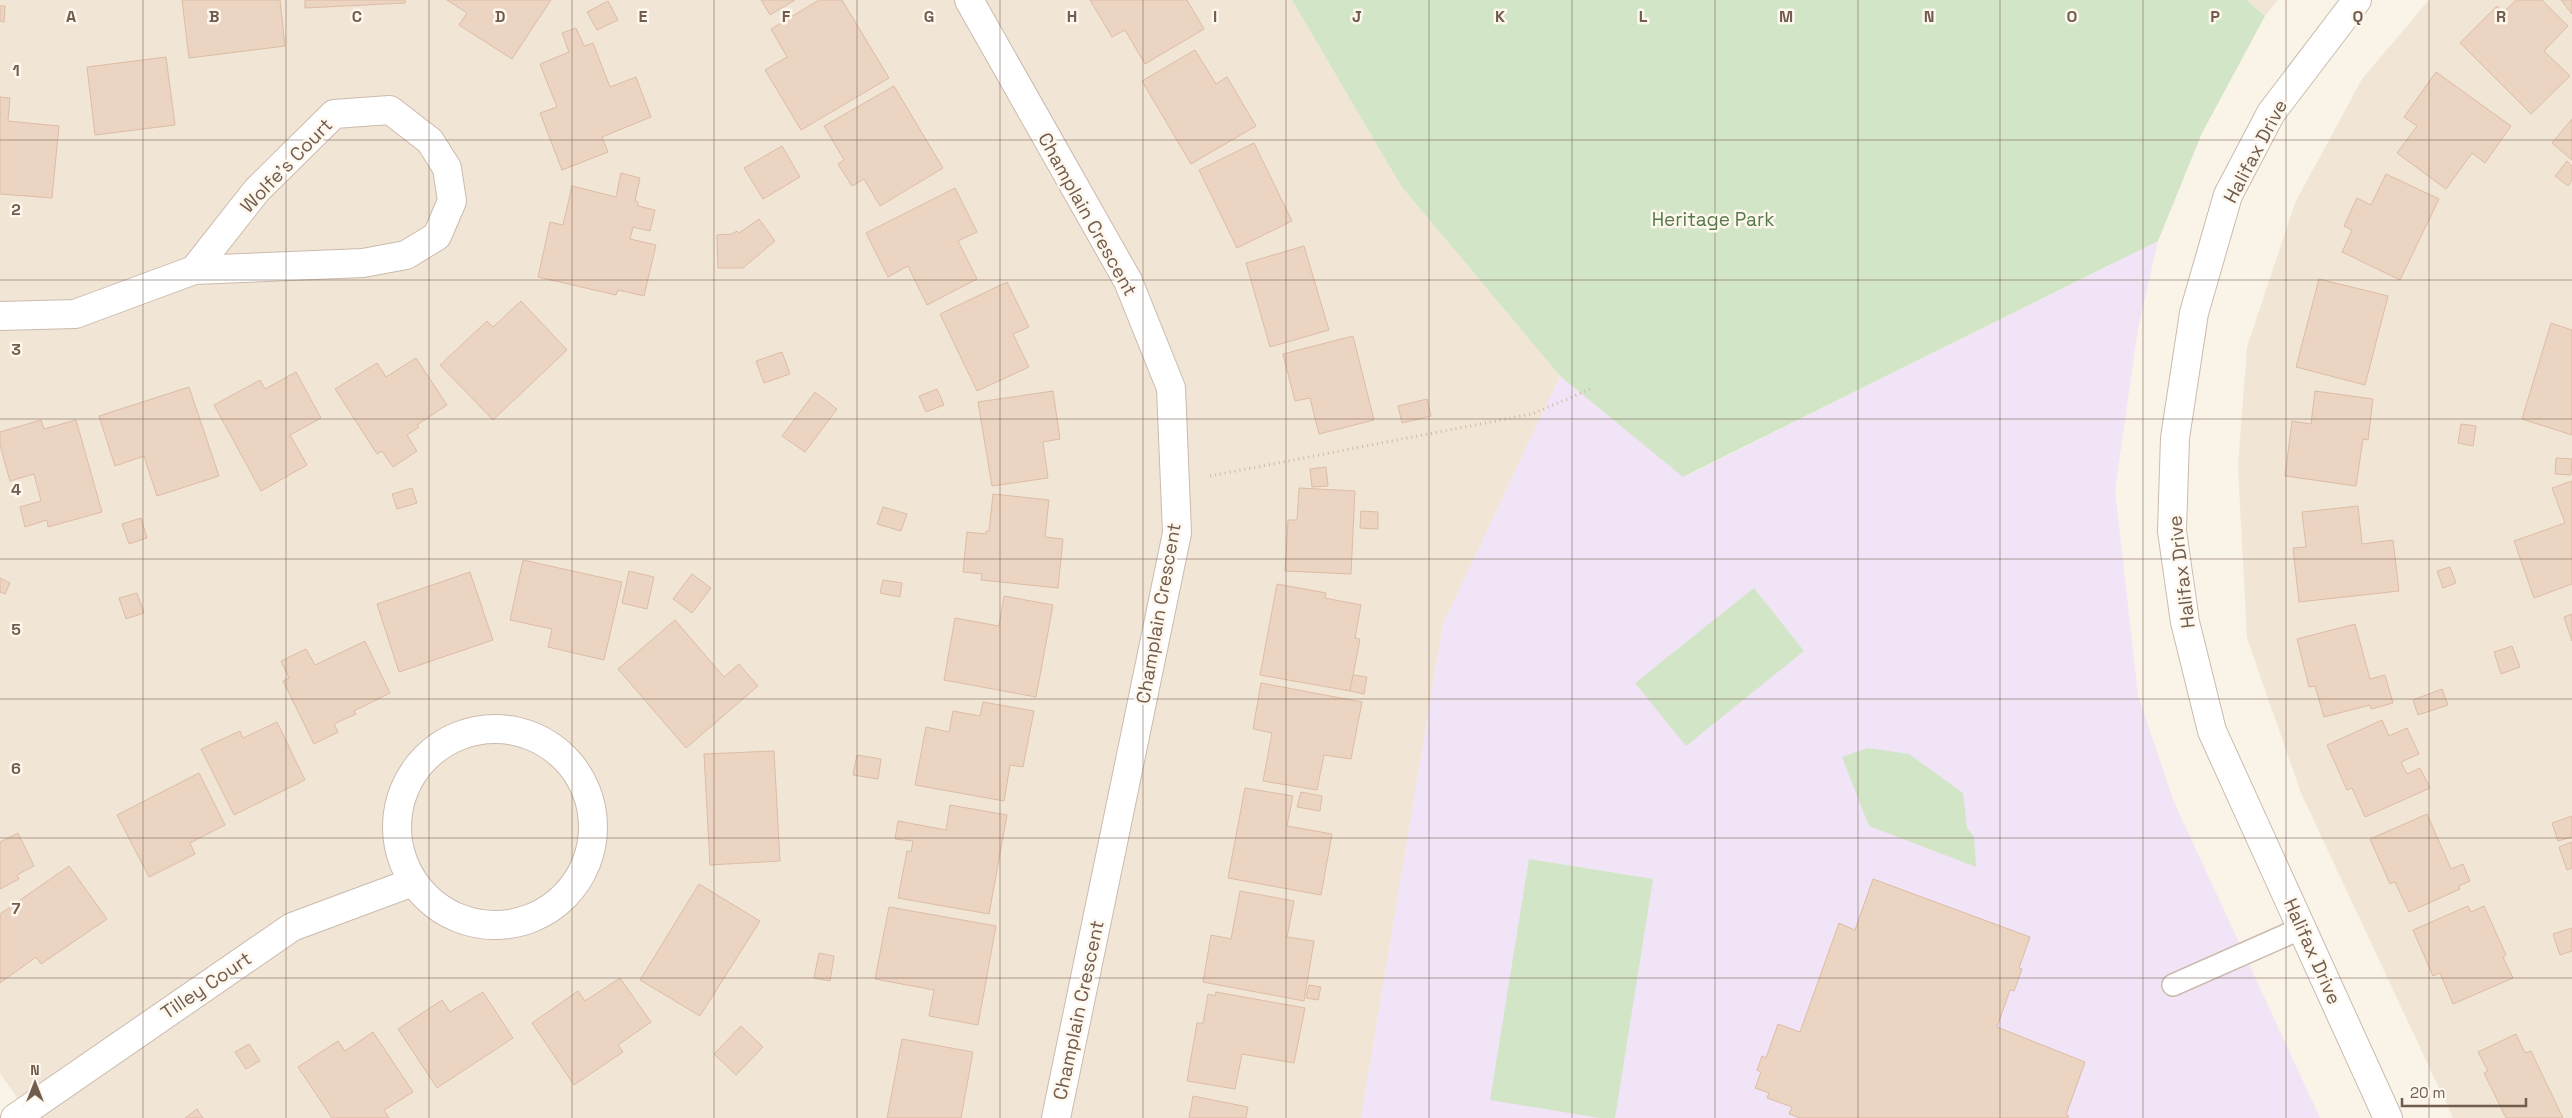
<svg xmlns="http://www.w3.org/2000/svg" width="2572" height="1118" viewBox="0 0 2572 1118" font-family="'Space Grotesk',sans-serif">
	<style>
		.residential { fill: #f1e5d6 }
		.education { fill: #f0e4f6 }
		.green { fill: #d2e6c7 }
		.building { fill: #ecd4c2; stroke: #ddbca4 }
		.lines { fill: none; stroke-linecap: round; stroke-linejoin: round }
		.lane-casing { stroke: #cbbbae; stroke-width: 24 }
		.street-casing { stroke: #cbbbae; stroke-width: 30 }
		.path { stroke: #d1b8a5; stroke-width: 3; stroke-dasharray: 1 4; stroke-linecap: butt }
		.lane { stroke: #fff; stroke-width: 21 }
		.street { stroke: #fff; stroke-width: 28 }
		.grid { fill: none; stroke: #715c4e; stroke-width: 1; stroke-opacity: 0.55 }
		.labels { text-anchor: middle; stroke-width: 5; stroke-linejoin: round; paint-order: stroke }
		.street-label { font-size: 19px; fill: #715c4e; stroke: #fdf7ed }
		.park-label { font-size: 19px; fill: #577a4b; stroke: #fdf7ed }
		.grid-label { font-size: 16px; text-anchor: middle; font-weight: bold; fill: #715c4e; stroke: #fdf7ed; stroke-width: 5; stroke-linejoin: round; paint-order: stroke }
	</style>
	<rect width="100%" height="100%" fill="#faf3e7"/>
	<g class="residential">
		<path d="M0 0H1292L1401 186 1560 376 1443 624 1361 1118H31L0 1073Z"/>
		<path d="M2247 0H2278L2265 16Z"/>
		<path d="M2429 0H2572V1118H2453L2301 793 2247 638 2238 466 2247 347 2295 203 2362 79Z"/>
	</g>
	<path class="education" d="M2158 241 2138 328 2115 490 2138 696 2174 802 2320 1118H1361L1443 624 1560 376 1684 477Z"/>
	<g class="green">
		<path d="M1292 0H2247L2265 16 2202 133 2158 241 1683 477 1560 376 1401 186Z"/>
		<path d="M1754 588 1804 651 1686 746 1635 683Z"/>
		<path d="M1868 748 1909 754 1963 793 1967 828 1974 837 1976 867 1869 826 1842 757Z"/>
		<path d="M1529 859 1653 879 1615 1118H1599L1490 1100Z"/>
	</g>
	<g class="building">
		<path d="M182 0H280L285 46 189 58Z"/>
		<path d="M305 0H405V3L305 8Z"/>
		<path d="M447 0H551L512 59 459 25 467 13Z"/>
		<path d="M761 0H795L770 15Z"/>
		<path d="M819 0H842L889 78 801 130 765 70 787 57 771 29Z"/>
		<path d="M1090 0H1187L1204 29 1145 64 1125 30 1112 37Z"/>
		<path d="M2516 0H2542L2568 26 2544 51 2570 76 2531 114 2460 43 2497 6 2503 13Z"/>
		<path d="M2561 0H2572V14Z"/>
		<path d="M608 1 618 20 597 30 587 12Z"/>
		<path d="M0 6H5L4 22 0 21Z"/>
		<path d="M576 28 584 46 593 43 610 87 636 77 651 117 602 137 608 152 562 170 540 113 557 107 540 64 569 52 562 33Z"/>
		<path d="M1195 50 1216 84 1227 77 1256 126 1191 164 1142 81Z"/>
		<path d="M166 57 175 125 95 135 87 67Z"/>
		<path d="M2436 72 2511 126 2485 163 2472 153 2446 189 2397 153 2417 126 2404 117Z"/>
		<path d="M894 86 943 168 880 206 864 179 852 186 838 164 844 160 824 126Z"/>
		<path d="M0 97 10 98 8 121 59 126 52 198 0 194Z"/>
		<path d="M2572 119V160L2552 143Z"/>
		<path d="M1254 143 1292 221 1237 248 1199 170Z"/>
		<path d="M782 146 800 177 763 199 744 168Z"/>
		<path d="M2567 161 2572 166V180L2568 186 2555 176Z"/>
		<path d="M621 173 640 178 635 201 638 202V206L655 210 650 231 633 227 630 239 656 245 644 296 618 290 616 295 538 277 550 222 563 225 572 186 616 197Z"/>
		<path d="M2386 174 2439 199 2400 280 2342 252 2352 230 2344 226 2357 198 2371 205Z"/>
		<path d="M955 188 977 232 958 241 977 279 927 305 908 266 888 277 866 233Z"/>
		<path d="M759 219 775 241 743 268H718L717 235 732 234 737 231 739 233Z"/>
		<path d="M1304 246 1329 330 1270 347 1246 263Z"/>
		<path d="M2319 279 2388 296 2365 385 2296 367Z"/>
		<path d="M1007 282 1029 327 1013 334 1029 367 977 391 940 314Z"/>
		<path d="M521 301 567 350 493 420 440 365 487 321 493 327Z"/>
		<path d="M2551 323 2572 330V435L2522 419Z"/>
		<path d="M1353 336 1374 420 1319 434 1310 398 1295 401 1283 354Z"/>
		<path d="M782 352 790 374 764 383 756 361Z"/>
		<path d="M416 358 447 405 417 425 419 427 407 435 417 451 393 467 382 451 377 454 335 389 377 363 386 377Z"/>
		<path d="M296 372 321 418 290 435 307 465 261 491 214 405 260 380 265 389Z"/>
		<path d="M189 387 219 476 157 496 144 456 115 466 99 416Z"/>
		<path d="M937 389 944 405 926 412 919 396Z"/>
		<path d="M1053 391 1060 439 1043 442 1048 478 992 486 978 402Z"/>
		<path d="M2315 391 2373 399 2368 440 2363 439 2356 486 2285 476 2292 421 2311 424Z"/>
		<path d="M815 392 837 409 805 452 782 436Z"/>
		<path d="M1427 399 1431 416 1402 423 1398 406Z"/>
		<path d="M41 420 44 429 76 420 102 512 48 527 47 520 25 527 20 507 41 501 34 474 10 481 0 445V432Z"/>
		<path d="M2461 424 2476 426 2473 446 2458 443Z"/>
		<path d="M2556 458 2572 459 2571 475 2555 474Z"/>
		<path d="M1326 467 1328 486 1312 487 1310 469Z"/>
		<path d="M2572 481V584L2534 598 2514 541 2565 523 2552 488Z"/>
		<path d="M412 488 417 503 397 509 392 494Z"/>
		<path d="M1299 488 1355 491 1351 574 1285 571 1288 520H1297Z"/>
		<path d="M993 494 1049 500 1045 537 1063 539 1058 588 981 580 982 574 963 572 967 532 986 534V531H989Z"/>
		<path d="M2358 506 2362 544 2393 540 2399 591 2299 602 2293 548 2306 547 2302 512Z"/>
		<path d="M883 507 907 514 901 531 877 524Z"/>
		<path d="M1361 511 1378 512V529L1360 528Z"/>
		<path d="M141 518 147 538 129 544 122 524Z"/>
		<path d="M523 560 622 582 604 660 548 647 552 629 510 620Z"/>
		<path d="M2450 567 2456 583 2443 588 2437 571Z"/>
		<path d="M629 571 654 577 647 609 622 603Z"/>
		<path d="M470 572 493 640 399 672 377 604Z"/>
		<path d="M692 574 711 588 692 613 673 599Z"/>
		<path d="M0 578 10 583 5 594 0 592Z"/>
		<path d="M883 580 902 583 900 597 880 593Z"/>
		<path d="M1277 584 1326 593 1325 598 1361 605 1355 638 1360 639 1350 691 1260 675Z"/>
		<path d="M137 593 144 613 126 619 119 598Z"/>
		<path d="M1004 596 1053 605 1036 697 944 680 955 618 999 626Z"/>
		<path d="M2572 614V641L2564 617Z"/>
		<path d="M675 620 724 677 739 664 758 686 686 748 618 669Z"/>
		<path d="M2355 624 2370 679 2385 675 2393 703 2371 709 2370 705 2324 717 2315 686 2309 687 2297 639Z"/>
		<path d="M365 641 390 693 354 711 356 714 334 724 338 732 314 744 283 681 289 678 281 661 306 649 315 665Z"/>
		<path d="M2512 646 2520 667 2501 674 2494 652Z"/>
		<path d="M1353 675 1367 677 1364 694 1350 691Z"/>
		<path d="M1261 683 1362 702 1351 759 1324 755 1317 790 1263 781 1272 733 1253 729Z"/>
		<path d="M2442 689 2448 705 2418 715 2413 700Z"/>
		<path d="M983 702 1034 711 1023 767 1010 765 1004 801 915 785 926 727 949 732 953 711 980 716Z"/>
		<path d="M2382 720 2389 736 2407 728 2419 754 2401 762 2407 774 2420 768 2430 788 2365 817 2352 788 2347 790 2327 745Z"/>
		<path d="M277 722 305 780 234 815 201 749 240 731 243 738Z"/>
		<path d="M774 751 780 861 710 865 704 754Z"/>
		<path d="M857 755 881 759 878 779 853 775Z"/>
		<path d="M199 773 225 825 190 843 195 854 149 877 117 815Z"/>
		<path d="M1245 788 1293 796 1287 826 1332 834 1321 895 1228 878Z"/>
		<path d="M1301 792 1322 796 1320 811 1297 807Z"/>
		<path d="M950 805 1007 815 989 914 898 898 907 851 911 852 913 841 895 839 898 821 946 830Z"/>
		<path d="M2427 814 2451 869 2463 864 2470 881 2459 886 2460 889 2409 912 2395 882 2390 884 2370 839Z"/>
		<path d="M2572 816V837L2558 841 2552 823Z"/>
		<path d="M18 833 34 866 17 875 19 879 0 889V842Z"/>
		<path d="M2572 842V868L2567 870 2559 847Z"/>
		<path d="M69 866 107 919 41 964 36 957 0 983V914Z"/>
		<path d="M1873 879 2030 937 2019 968 2022 969 2014 991 2010 990 1997 1027 2085 1062 2066 1115 2069 1116 2068 1118H1800L1789 1114 1792 1107 1767 1098 1769 1093 1755 1088 1761 1072 1757 1070 1762 1056 1766 1058 1778 1024 1800 1032 1839 923 1855 930Z"/>
		<path d="M699 884 760 921 700 1016 640 980Z"/>
		<path d="M1240 891 1294 901 1287 937 1314 941 1304 1001 1203 982 1211 935 1231 939Z"/>
		<path d="M2468 906 2471 912 2484 906 2506 955 2503 957 2513 978 2453 1004 2440 973 2433 976 2413 930Z"/>
		<path d="M889 907 996 926 978 1025 929 1016 934 990 875 979Z"/>
		<path d="M2572 928V951L2560 955 2553 934Z"/>
		<path d="M819 953 834 956 830 981 814 978Z"/>
		<path d="M620 978 651 1022 618 1045 623 1052 574 1085 532 1023 578 991 585 1001Z"/>
		<path d="M1309 985 1321 987 1318 1000 1306 998Z"/>
		<path d="M483 992 513 1038 437 1088 398 1029 442 1000 450 1012Z"/>
		<path d="M1216 992 1305 1008 1294 1063 1242 1054 1235 1089 1187 1081 1197 1023H1203L1208 994 1215 996Z"/>
		<path d="M741 1026 763 1047 736 1075 714 1054Z"/>
		<path d="M373 1032 413 1092 384 1110 389 1118H332L298 1067 338 1041 345 1051Z"/>
		<path d="M2516 1034 2525 1053 2531 1051 2563 1118H2506L2484 1073 2488 1071 2478 1052Z"/>
		<path d="M902 1039 973 1052 961 1118H887Z"/>
		<path d="M249 1044 260 1061 246 1069 235 1052Z"/>
		<path d="M1193 1096 1248 1107 1246 1118H1189Z"/>
		<path d="M197 1109 203 1118H185Z"/>
	</g>
	<g class="lines">
		<g class="lane-casing">
			<path id="lane" d="M2173 985 2302 928"/>
		</g>
		<g class="street-casing">
			<g id="street">
				<path d="M969 0 1128 281 1171 388 1177 533 1056 1118"/>
				<path d="M2357 0 2271 113 2228 195 2194 313 2175 438 2172 531 2185 622 2212 731 2388 1118"/>
				<path d="M0 316 75 314 194 270 363 263 406 255 437 236 452 201 447 168 430 141 390 110 334 114 257 190 194 270"/>
				<circle cx="495" cy="827" r="98"/>
				<path d="M15 1118 292 927 413 882"/>
			</g>
		</g>
		<path class="path" d="M1210 476 1532 414 1591 389"/>
		<use href="#lane" class="lane"/>
		<use href="#street" class="street"/>
	</g>
	<path class="grid" d="M143 0V1118M286 0V1118M429 0V1118M572 0V1118M714 0V1118M857 0V1118M1000 0V1118M1143 0V1118M1286 0V1118M1429 0V1118M1572 0V1118M1715 0V1118M1858 0V1118M2000 0V1118M2143 0V1118M2286 0V1118M2429 0V1118M0 140H2572M0 280H2572M0 419H2572M0 559H2572M0 699H2572M0 838H2572M0 978H2572"/>
	<g class="labels">
		<g class="street-label">
			<text transform="translate(2255 151) rotate(-62)" y="7">Halifax Drive</text>
			<text transform="translate(286 165) rotate(-46)" y="7">Wolfe's Court</text>
			<text transform="translate(1088 214) rotate(61)" y="7">Champlain Crescent</text>
			<text transform="translate(2181 572) rotate(-97)" y="7">Halifax Drive</text>
			<text transform="translate(1158 613) rotate(-80)" y="7">Champlain Crescent</text>
			<text transform="translate(2313 951) rotate(66)" y="7">Halifax Drive</text>
			<text transform="translate(206 985) rotate(-34)" y="7">Tilley Court</text>
			<text transform="translate(1078 1010) rotate(-78)" y="7">Champlain Crescent</text>
		</g>
		<g class="park-label">
			<text x="1713" y="226">Heritage Park</text>
		</g>
	</g>
	<g class="grid-label">
		<text x="71" y="22">A</text>
		<text x="214" y="22">B</text>
		<text x="357" y="22">C</text>
		<text x="500" y="22">D</text>
		<text x="643" y="22">E</text>
		<text x="786" y="22">F</text>
		<text x="929" y="22">G</text>
		<text x="1072" y="22">H</text>
		<text x="1215" y="22">I</text>
		<text x="1357" y="22">J</text>
		<text x="1500" y="22">K</text>
		<text x="1643" y="22">L</text>
		<text x="1786" y="22">M</text>
		<text x="1929" y="22">N</text>
		<text x="2072" y="22">O</text>
		<text x="2215" y="22">P</text>
		<text x="2358" y="22">Q</text>
		<text x="2501" y="22">R</text>
		<text x="16" y="76">1</text>
		<text x="16" y="215">2</text>
		<text x="16" y="355">3</text>
		<text x="16" y="495">4</text>
		<text x="16" y="635">5</text>
		<text x="16" y="774">6</text>
		<text x="16" y="914">7</text>
	</g>
	<g transform="translate(35 1083)" stroke="#fdf7ed" stroke-width="4" paint-order="stroke">
	<path d="M0-4L9 19L0 12L-9 19Z" fill="#715c4e"/>
	<text y="-8" font-size="14" font-weight="bold" text-anchor="middle" fill="#715c4e">N</text>
	</g>
	<path d="M2402 1098v8h124v-8" fill="none" stroke="#715c4e" stroke-width="2.5"/>
	<text x="2410" y="1098" font-size="15" fill="#715c4e" stroke="#fdf7ed" stroke-width="4" paint-order="stroke">20 m</text>
</svg>
